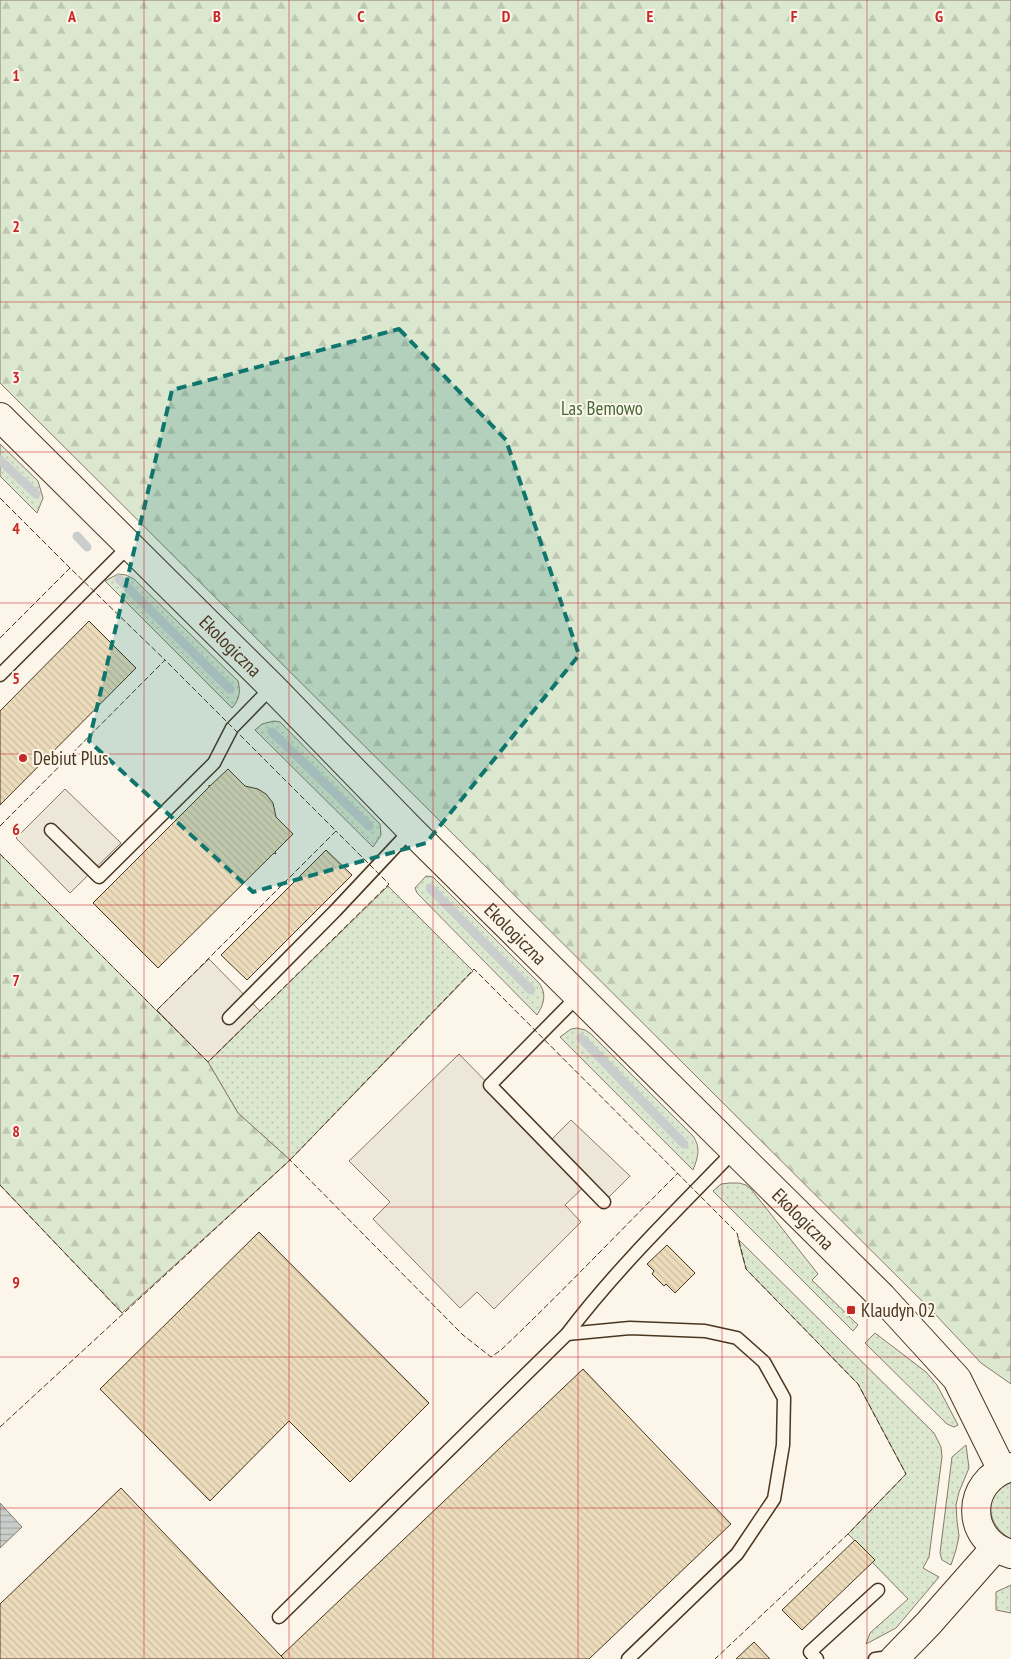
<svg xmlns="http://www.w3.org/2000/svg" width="1011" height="1659" viewBox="0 0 1011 1659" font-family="'PT Sans Narrow',sans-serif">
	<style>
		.grass { fill: url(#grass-dots); stroke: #887966 }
		.forest { fill: url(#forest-firs); stroke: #887966 }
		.parking { fill: #ede7d9; stroke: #887966 }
		.water { fill: url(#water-rules); stroke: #887966 }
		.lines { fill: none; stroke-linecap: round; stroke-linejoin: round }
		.stream { stroke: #c9cecd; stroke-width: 9 }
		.building { fill: url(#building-back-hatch); stroke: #4a3520 }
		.service-casing { stroke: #4a3520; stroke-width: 15 }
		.tertiary-casing { stroke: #4a3520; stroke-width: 30 }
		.secondary-casing { stroke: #4a3520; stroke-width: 30 }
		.service { stroke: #fbf6e9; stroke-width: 12 }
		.tertiary { stroke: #fbf6e9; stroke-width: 28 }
		.secondary { stroke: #fbf6e9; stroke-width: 28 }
		.fence { stroke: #4a3520; stroke-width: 1; stroke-dasharray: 6 2.5; stroke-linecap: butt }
		.marked { fill: #0f766e; fill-opacity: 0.2; stroke: #0f766e; stroke-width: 4; stroke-dasharray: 10 6; stroke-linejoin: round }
		.grid { fill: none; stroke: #c62828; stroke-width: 1; stroke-opacity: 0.55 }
		.poi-dot { fill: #c62828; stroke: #fbf6e9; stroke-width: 2 }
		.labels { text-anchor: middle; stroke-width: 4; stroke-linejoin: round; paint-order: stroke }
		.park-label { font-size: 19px; fill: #436837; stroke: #fbf6e9 }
		.street-label { font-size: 19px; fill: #4a3520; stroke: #fbf6e9 }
		.poi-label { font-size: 19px; fill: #4a3520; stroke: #fbf6e9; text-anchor: start }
		.grid-label { font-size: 16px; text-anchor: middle; font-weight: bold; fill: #c62828; stroke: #fbf6e9; stroke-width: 4; stroke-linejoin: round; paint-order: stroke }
	</style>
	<defs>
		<pattern id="grass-dots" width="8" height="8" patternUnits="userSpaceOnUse" patternTransform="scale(1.25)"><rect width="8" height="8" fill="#dce7d0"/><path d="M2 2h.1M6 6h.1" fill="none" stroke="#bec7b2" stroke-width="1.8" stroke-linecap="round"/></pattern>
		<pattern id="forest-firs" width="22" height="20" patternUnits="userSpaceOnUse" patternTransform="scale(1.25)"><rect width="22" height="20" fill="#dce7d0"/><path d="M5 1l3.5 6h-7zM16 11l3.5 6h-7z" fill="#bec7b2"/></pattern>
		<pattern id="water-rules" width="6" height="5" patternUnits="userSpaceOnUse" patternTransform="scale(1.25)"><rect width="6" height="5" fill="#c9cecd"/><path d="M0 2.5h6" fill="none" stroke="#a5a8a6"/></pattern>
		<pattern id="building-back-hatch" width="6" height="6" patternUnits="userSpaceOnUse" patternTransform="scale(1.25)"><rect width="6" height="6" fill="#ecdcbc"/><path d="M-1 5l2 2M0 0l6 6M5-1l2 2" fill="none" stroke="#ccbda1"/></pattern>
	</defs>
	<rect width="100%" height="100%" fill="#fbf6e9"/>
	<g class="grass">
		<path d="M0 444 38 481 43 498 37 513 0 476Z"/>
		<path d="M118 574 126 575 134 579 238 681C241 692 239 700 232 708L105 581Z"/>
		<path d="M274 721 280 722 380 824 381 835 373 847 255 730 262 724Z"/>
		<path d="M426 876 433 877 539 983C547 994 544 1004 537 1015L417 893 415 888Z"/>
		<path d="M388 886 473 971 290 1160 238 1113 208 1062Z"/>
		<path d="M577 1028 585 1030 591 1034 693 1136C701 1148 698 1157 693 1170L560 1037 571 1029Z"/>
		<path d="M730 1183H739L746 1185 751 1189 818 1274 812 1280 858 1325 853 1331 713 1191 721 1184Z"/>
		<path d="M738 1239 934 1433 941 1447 942 1457 929 1557 923 1568 939 1577 896 1628 866 1644 870 1633 908 1599 872 1562 875 1560 848 1534 906 1474 858 1384 746 1269Z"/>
		<path d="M875 1333 926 1372 937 1385 958 1425 954 1427 947 1424 865 1343Z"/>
		<path d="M966 1445 969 1468 959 1492 956 1505 957 1521 959 1536 956 1550 951 1565 942 1560 940 1553 952 1457Z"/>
		<path d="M1011 1482V1539C986 1526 982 1493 1011 1482Z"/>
		<path d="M1011 1585V1613L996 1610V1592Z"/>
	</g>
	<g class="forest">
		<path d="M0 0H1011V1384L981 1363 933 1312 0 383Z"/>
		<path d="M0 854 208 1062 238 1113 290 1160 122 1313 0 1185Z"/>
	</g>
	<g class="parking">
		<path d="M65 789 121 843 70 893 16 838Z"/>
		<path d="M209 959 260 1011 208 1062 157 1010Z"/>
		<path d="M459 1054 547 1144 571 1120 630 1176 604 1202 587 1184 565 1205 581 1222 494 1309 477 1292 460 1308 373 1219 390 1202 349 1161Z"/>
	</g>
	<path class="water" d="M0 1503 22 1527 0 1548Z"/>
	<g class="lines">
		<g class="stream">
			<path d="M0 460 36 494"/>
			<path d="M77 536 87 547"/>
			<path d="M119 579 230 689"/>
			<path d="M272 732 369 826"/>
			<path d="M430 888 531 990"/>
			<path d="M581 1038 684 1144"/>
		</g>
	</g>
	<g class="building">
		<path d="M89 621 136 668 0 805V711Z"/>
		<path d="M228 769 245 786 258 789 266 794 273 803 276 817 293 834 275 852 276 854 274 853 158 968 93 903 209 787V785L210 786Z"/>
		<path d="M326 850 352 875 247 980 221 955Z"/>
		<path d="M259 1232 429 1403 350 1482 289 1421 210 1501 100 1389Z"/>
		<path d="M667 1245 695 1273 675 1293 666 1284 664 1286 652 1274 654 1271 647 1264Z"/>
		<path d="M583 1369 731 1524 589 1659H284L281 1656Z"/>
		<path d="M121 1488 281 1656 284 1659H0V1604Z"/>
		<path d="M855 1540 875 1560 802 1630 782 1610Z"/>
		<path d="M754 1642 770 1659H736Z"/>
	</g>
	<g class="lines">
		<g class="service-casing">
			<g id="service">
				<path d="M0 675 129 546"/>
				<path d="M51 830 99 877 214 763 232 728 272 687"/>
				<path d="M579 995 490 1085 604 1202"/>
				<path d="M229 1018 335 911 411 830"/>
				<path d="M567 1334 630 1328 705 1331 737 1338 764 1362 784 1398 783 1445 774 1499 737 1554 628 1659"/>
				<path d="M279 1617 567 1334C617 1268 677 1210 734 1151"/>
				<path d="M817 1659 810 1652 878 1590"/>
				<path d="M875 1659 896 1656"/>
			</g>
		</g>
		<g class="tertiary-casing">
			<g id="tertiary">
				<path id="s1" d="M0 417 272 687 411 830 882 1297 957 1379 1002 1470"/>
			</g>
		</g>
		<g class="secondary-casing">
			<g id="secondary">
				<path d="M1011 1467C964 1481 965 1541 1011 1554"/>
				<path d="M894 1659 928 1624 995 1548"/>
			</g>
		</g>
		<use href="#service" class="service"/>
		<use href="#tertiary" class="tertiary"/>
		<use href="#secondary" class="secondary"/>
		<g class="fence">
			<path d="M0 498 70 568"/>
			<path d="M0 638 70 568 165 660"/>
			<path d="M0 826 165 660 336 831 157 1010"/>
			<path d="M0 854 208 1062 389 884 336 831"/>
			<path d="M290 1160 474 969 737 1233 746 1269 858 1384 906 1474 848 1534 715 1659"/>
			<path d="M0 1185 122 1313"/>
			<path d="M0 1427 290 1160 463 1335 491 1357 501 1350C561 1293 619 1232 678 1173"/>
		</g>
	</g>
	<path class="marked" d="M399 329 506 440 579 655 426 843 253 892 89 741 172 390Z"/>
	<path class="grid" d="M144 0V1659M289 0V1659M433 0V1659M578 0V1659M722 0V1659M867 0V1659M0 151H1011M0 302H1011M0 452H1011M0 603H1011M0 754H1011M0 905H1011M0 1056H1011M0 1207H1011M0 1357H1011M0 1508H1011"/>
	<g class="poi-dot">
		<circle cx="23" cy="758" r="5"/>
		<rect x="846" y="1305" width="10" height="10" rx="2.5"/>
	</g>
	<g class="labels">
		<g class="park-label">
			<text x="602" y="415">Las Bemowo</text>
		</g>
		<g class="street-label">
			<text dy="7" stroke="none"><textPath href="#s1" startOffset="325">Ekologiczna</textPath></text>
			<text dy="7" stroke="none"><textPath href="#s1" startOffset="730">Ekologiczna</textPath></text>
			<text dy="7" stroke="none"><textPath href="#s1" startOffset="1135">Ekologiczna</textPath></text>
		</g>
		<g class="poi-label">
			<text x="33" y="765">Debiut Plus</text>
			<text x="861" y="1317">Klaudyn 02</text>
		</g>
	</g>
	<g class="grid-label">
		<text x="72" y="22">A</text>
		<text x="217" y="22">B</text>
		<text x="361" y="22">C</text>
		<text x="506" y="22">D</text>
		<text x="650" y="22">E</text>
		<text x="794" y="22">F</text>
		<text x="939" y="22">G</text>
		<text x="16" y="81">1</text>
		<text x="16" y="232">2</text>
		<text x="16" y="383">3</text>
		<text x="16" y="534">4</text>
		<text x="16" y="684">5</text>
		<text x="16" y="835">6</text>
		<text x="16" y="986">7</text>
		<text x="16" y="1137">8</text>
		<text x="16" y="1288">9</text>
	</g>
</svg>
